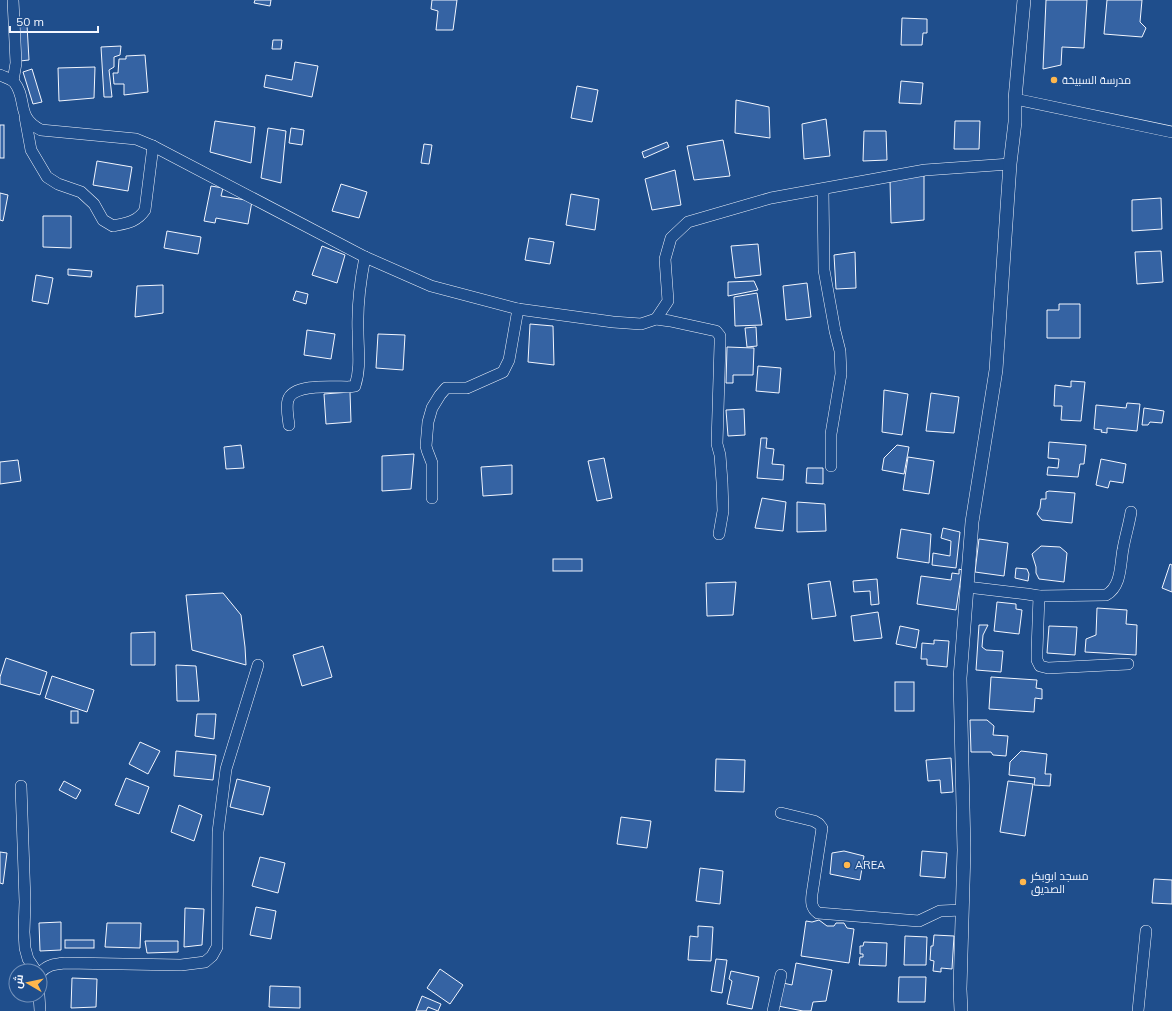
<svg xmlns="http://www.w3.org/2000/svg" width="1172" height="1011" viewBox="0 0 1172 1011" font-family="Mulish,Cairo,sans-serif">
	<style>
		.building { fill: #3563a3; stroke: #f2f6ff }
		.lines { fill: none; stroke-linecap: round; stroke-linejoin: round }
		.minor-casing { stroke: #f2f6ff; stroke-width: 12 }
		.tertiary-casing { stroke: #f2f6ff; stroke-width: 14 }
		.minor { stroke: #1f4e8c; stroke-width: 11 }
		.tertiary { stroke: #1f4e8c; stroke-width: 13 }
		.poi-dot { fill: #ffb74d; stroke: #1f4e8c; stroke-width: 1.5 }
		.labels { text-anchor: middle; stroke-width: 3; stroke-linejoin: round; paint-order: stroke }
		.poi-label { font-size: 11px; fill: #f2f6ff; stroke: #1f4e8c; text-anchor: start }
	</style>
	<rect width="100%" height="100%" fill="#1f4e8c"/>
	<g class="building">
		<path d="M255 0H271L270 6 254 3Z"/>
		<path d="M432 0H457L453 30H436L438 11 431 9Z"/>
		<path d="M1046 0H1087L1084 48 1062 47 1061 65 1043 69Z"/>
		<path d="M1107 0H1142L1140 22 1146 28 1142 37 1104 34Z"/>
		<path d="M902 18 927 19V33H923L922 45H901Z"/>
		<path d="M18 25H27L29 60 20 61Z"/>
		<path d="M273 40H282L281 49H272Z"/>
		<path d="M121 46 120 55 114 57V67L109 70 112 97H104L101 47Z"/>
		<path d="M145 55 148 92 124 95V84H114L113 73H118L119 59H126V56Z"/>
		<path d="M295 62 318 66 312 97 264 87 266 75 292 80Z"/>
		<path d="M95 67 94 98 59 101 58 68Z"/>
		<path d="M32 69 42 102 33 104 23 72Z"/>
		<path d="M901 81 923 83 921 104 899 103Z"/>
		<path d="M577 86 598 90 592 122 571 118Z"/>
		<path d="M736 100 769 107 770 138 735 133Z"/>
		<path d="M826 119 830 156 804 159 802 124Z"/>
		<path d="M215 121 255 127 251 163 210 152Z"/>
		<path d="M955 121H980L979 149H954Z"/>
		<rect x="0" y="125" width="4" height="33"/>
		<path d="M268 128 286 131 281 183 261 178Z"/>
		<path d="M291 128 304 130 302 145 289 143Z"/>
		<path d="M864 131H886L887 160 863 161Z"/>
		<path d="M723 140 730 176 694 180 687 146Z"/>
		<path d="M667 142 669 147 644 158 642 152Z"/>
		<path d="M424 144 432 145 429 164 421 163Z"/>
		<path d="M97 161 132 167 128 191 93 185Z"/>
		<path d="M675 170 681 205 652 210 645 179Z"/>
		<path d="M924 175V220L891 223 890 180Z"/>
		<path d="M341 184 367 192 359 218 332 211Z"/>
		<path d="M211 186 223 188 221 196 252 201 248 224 216 218 215 223 204 221Z"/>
		<path d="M0 193 8 195 3 221 0 220Z"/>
		<path d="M571 194 599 199 595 230 566 225Z"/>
		<path d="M1161 198 1162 229 1132 231V200Z"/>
		<path d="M43 216H71V248L43 247Z"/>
		<path d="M167 231 201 237 198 254 164 248Z"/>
		<path d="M529 238 554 242 550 264 525 260Z"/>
		<path d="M758 244 761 275 735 278 731 246Z"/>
		<path d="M322 246 345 255 337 283 312 275Z"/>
		<path d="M1161 251 1163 282 1137 284 1135 252Z"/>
		<path d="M855 252 856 288 836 289 834 255Z"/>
		<path d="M68 269 92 271 91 277 68 275Z"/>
		<path d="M36 275 53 278 48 304 32 301Z"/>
		<path d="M754 281 758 290 728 296V282Z"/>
		<path d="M807 283 811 317 786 320 783 286Z"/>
		<path d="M163 285V313L135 317 137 286Z"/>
		<path d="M296 291 308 294 306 304 293 300Z"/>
		<path d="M757 293 762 325 735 326 734 297Z"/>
		<path d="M1059 304H1080V338H1047V310H1059Z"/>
		<path d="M530 324 553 326 554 365 528 362Z"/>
		<path d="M756 327 757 346 747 347 745 328Z"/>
		<path d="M307 330 335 334 331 359 304 355Z"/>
		<path d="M378 334 405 335 403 370 376 368Z"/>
		<path d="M727 347 754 348 753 375H733V383H726Z"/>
		<path d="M758 366 781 368 779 393 756 391Z"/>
		<path d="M1071 381 1085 382 1081 421 1061 420 1062 406H1054L1055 385 1071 387Z"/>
		<path d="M884 390 908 394 902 435 882 432Z"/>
		<path d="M350 392 351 422 326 424 324 394Z"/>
		<path d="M931 393 959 397 954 433 926 431Z"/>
		<path d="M1127 403 1140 404 1137 431 1107 428V433L1101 432 1102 430 1094 429 1096 405 1126 408Z"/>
		<path d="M1144 408 1164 411 1162 423 1150 422 1148 425H1142Z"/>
		<path d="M744 409 745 435 728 436 726 410Z"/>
		<path d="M761 438H767L766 448 774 449 772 464 784 465 783 480 757 478Z"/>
		<path d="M1049 442 1086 445 1084 464H1080L1078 477 1047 475 1048 467 1058 468 1059 459 1048 458Z"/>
		<path d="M241 445 244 468 226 469 224 447Z"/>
		<path d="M897 445 909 447 904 474 882 470 884 458Z"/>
		<path d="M414 454 411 489 382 491V456Z"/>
		<path d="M908 457 934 461 929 494 903 490Z"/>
		<path d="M604 458 612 498 597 501 588 461Z"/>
		<path d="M1101 459 1126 464 1123 483 1110 481 1108 488 1096 485Z"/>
		<path d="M18 460 21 481 0 484V462Z"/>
		<path d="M512 465V494L483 496 481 467Z"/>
		<path d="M807 468H823V484L806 483Z"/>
		<path d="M1049 491 1075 493 1072 523 1042 520 1037 514 1040 508 1041 499H1046V492Z"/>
		<path d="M762 498 786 502 783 531 755 528Z"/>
		<path d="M797 502 825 504 826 531 797 532Z"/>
		<path d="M943 528 960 532 956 568 932 565 933 553 950 556 951 541 941 538Z"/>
		<path d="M901 529 931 534 929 563 897 558Z"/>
		<path d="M979 539 1008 543 1004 576 975 572Z"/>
		<path d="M1041 546 1060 547 1067 553 1064 582 1039 579 1036 573V567L1032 554Z"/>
		<rect x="553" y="559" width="29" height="12"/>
		<path d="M1170 564 1172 565V592L1162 588Z"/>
		<path d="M1016 568 1027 569 1029 574 1028 581 1015 578Z"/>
		<path d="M959 569 962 570 956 610 917 604 921 576 951 580 952 573 959 574Z"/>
		<path d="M877 579 879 604 871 605 870 591 854 592 853 581Z"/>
		<path d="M830 581 836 616 812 619 808 584Z"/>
		<path d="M736 582 733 615 707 616 706 583Z"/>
		<path d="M223 593 241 615 245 647 246 665 192 650 186 595Z"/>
		<path d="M997 602 1016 604V609L1022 610 1019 634 994 631Z"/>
		<path d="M1097 608 1127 610 1126 624 1137 625 1136 655 1085 652 1086 639 1096 635Z"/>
		<path d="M878 612 882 638 854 641 851 616Z"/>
		<path d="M979 625H988L983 635 982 647 986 650 1003 651 1001 672 976 670Z"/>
		<path d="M900 626 919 630 916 648 896 644Z"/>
		<path d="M1049 626 1077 627 1075 655 1047 653Z"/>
		<path d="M155 632V665H131V633Z"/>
		<path d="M934 640 949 641 947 667 927 665V659H921L922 643 934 644Z"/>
		<path d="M323 646 332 677 302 686 293 655Z"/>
		<path d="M6 658 47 672 40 695 0 684V677Z"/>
		<path d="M176 665 196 666 199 701H177Z"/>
		<path d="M52 676 94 690 87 712 45 698Z"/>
		<path d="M991 677 1037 680 1036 688 1042 689V699L1035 698 1034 712 989 709Z"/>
		<rect x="895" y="682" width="19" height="29"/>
		<rect x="71" y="711" width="7" height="12"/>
		<path d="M197 714H216L214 739 195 736Z"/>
		<path d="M970 720H987L994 726 993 735 1008 736 1006 756 993 755 991 752H971Z"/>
		<path d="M140 742 160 751 148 774 129 764Z"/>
		<path d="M176 751 216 755 213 780 174 776Z"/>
		<path d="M1021 751 1047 754 1045 774H1051L1050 786 1034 785 1035 778 1009 775 1010 762Z"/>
		<path d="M951 758 953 792 941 793 940 780 928 781 926 760Z"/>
		<path d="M716 759 745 760 744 792 715 791Z"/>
		<path d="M126 778 149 787 139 814 115 805Z"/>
		<path d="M237 779 270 787 263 815 230 807Z"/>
		<path d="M64 781 81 790 76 799 59 790Z"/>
		<path d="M1008 781 1033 784 1025 836 1000 832Z"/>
		<path d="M179 805 202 815 194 841 171 832Z"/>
		<path d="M621 817 651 821 647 848 617 844Z"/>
		<path d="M844 851 864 856 860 880 830 874 832 853Z"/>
		<path d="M922 851 947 853 945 878 920 876Z"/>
		<path d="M0 852 7 853 3 884 0 883Z"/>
		<path d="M260 857 285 863 278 893 252 886Z"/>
		<path d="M700 868 723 871 720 904 696 901Z"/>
		<path d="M1154 879 1172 880V904L1152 903Z"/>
		<path d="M256 907 276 911 271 939 250 935Z"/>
		<path d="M185 908 204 909 202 945 184 947Z"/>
		<path d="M819 920 827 926H834L836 923H844L847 928 854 929 849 963 801 956 806 921 812 922Z"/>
		<path d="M61 922V950L40 951 39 923Z"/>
		<path d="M107 923H141L140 948 105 947Z"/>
		<path d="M698 926 713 927 711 961 688 960 690 936 698 937Z"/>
		<path d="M934 935 954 936 952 969 941 968V972L933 971 934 961 930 960 931 946H933Z"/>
		<path d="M905 936 927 937 926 965H904Z"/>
		<rect x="65" y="940" width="29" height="8"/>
		<path d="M145 941H178V952L147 953Z"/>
		<path d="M864 942 887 943 886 966 859 965 860 957H863V954H860V946H863Z"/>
		<path d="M716 959 727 960 722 993 711 991Z"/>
		<path d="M796 963 832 970 826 1001 813 1002 811 1011H803L778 1006 783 983 792 985Z"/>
		<path d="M440 969 463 985 450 1004 427 988Z"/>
		<path d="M731 971 759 977 752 1009 727 1004 732 981 729 979Z"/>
		<path d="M15 976H16V995H33V997L14 996Z"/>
		<path d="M899 977H926L925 1002H898Z"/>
		<path d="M72 978 97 979 96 1007 71 1008Z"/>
		<path d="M270 986 300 987V1008L269 1007Z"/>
		<path d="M422 996 441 1004 438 1011 428 1007 426 1011H416Z"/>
	</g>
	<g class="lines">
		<g class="minor-casing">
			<g id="minor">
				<path d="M13 0 16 63 13 81"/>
				<path d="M0 75C4 77 11 79 14 82 28 99 15 117 41 130L136 139 153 146 365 257 431 286 518 309 613 322 641 324 656 319 670 321 716 331 720 336V344L717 444 720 455 722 482 723 511 719 534"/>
				<path d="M1015 99 1172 132"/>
				<path d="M25 117 31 150 47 177 58 184 81 192 94 204 103 220 113 226C127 223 137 222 145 210L153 146"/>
				<path d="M823 189 824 270 835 331 840 351 841 374 831 434V466"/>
				<path d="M656 319 668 301 665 259 671 238 688 222 771 198 925 170 1010 164"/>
				<path d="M289 425C288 417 286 407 288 400 293 383 334 387 348 387L355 386C361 368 358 350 358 331 357 305 360 282 365 257"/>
				<path d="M432 498V463L427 450 426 446 428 422 432 408 440 395 446 388H467L503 372 509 360 518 309"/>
				<path d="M967 587 1027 594 1039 596 1106 595C1122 586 1120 564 1123 549 1125 537 1129 525 1131 512"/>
				<path d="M1039 596 1037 651V660L1040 666 1048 668 1128 664"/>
				<path d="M21 786 25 902 24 932 25 948 28 959 36 971"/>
				<path d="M781 813 814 821 819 824 822 828 812 894C811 902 811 908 818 913L919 921 940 911 962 910"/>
				<path d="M40 973C47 965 54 964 65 963L181 965 205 962 212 956 217 947 218 832 226 769 258 665"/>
				<path d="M39 995 40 1011"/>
				<path d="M773 1011 781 975"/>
				<path d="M1138 1011 1146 931"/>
			</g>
		</g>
		<g class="tertiary-casing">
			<path id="tertiary" d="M961 1011 960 989 964 850 960 678 972 522 996 370 1010 164 1015 122V99L1024 0"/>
		</g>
		<use href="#minor" class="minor"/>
		<use href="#tertiary" class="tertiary"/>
	</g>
	<g class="poi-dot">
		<circle cx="1054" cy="80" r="4"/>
		<circle cx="847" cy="865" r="4"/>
		<circle cx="1023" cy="882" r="4"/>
	</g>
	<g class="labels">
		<g class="poi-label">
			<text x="1062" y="84">مدرسة السبيخة</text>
			<text x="855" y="869">AREA</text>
			<text x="1031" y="880">مسجد ابوبكر<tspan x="1031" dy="13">الصديق</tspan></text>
		</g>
	</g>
	<g transform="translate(28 983) rotate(279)"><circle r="19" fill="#1f4e8c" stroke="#7391ba"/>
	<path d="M0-3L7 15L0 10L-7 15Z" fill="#ffb74d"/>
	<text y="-6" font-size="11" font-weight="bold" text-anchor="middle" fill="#f2f6ff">ش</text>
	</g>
	<path d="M10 26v6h88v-6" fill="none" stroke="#f2f6ff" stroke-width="2"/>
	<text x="16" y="26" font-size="12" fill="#f2f6ff" stroke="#1f4e8c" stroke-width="3" paint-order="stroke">50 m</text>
</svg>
